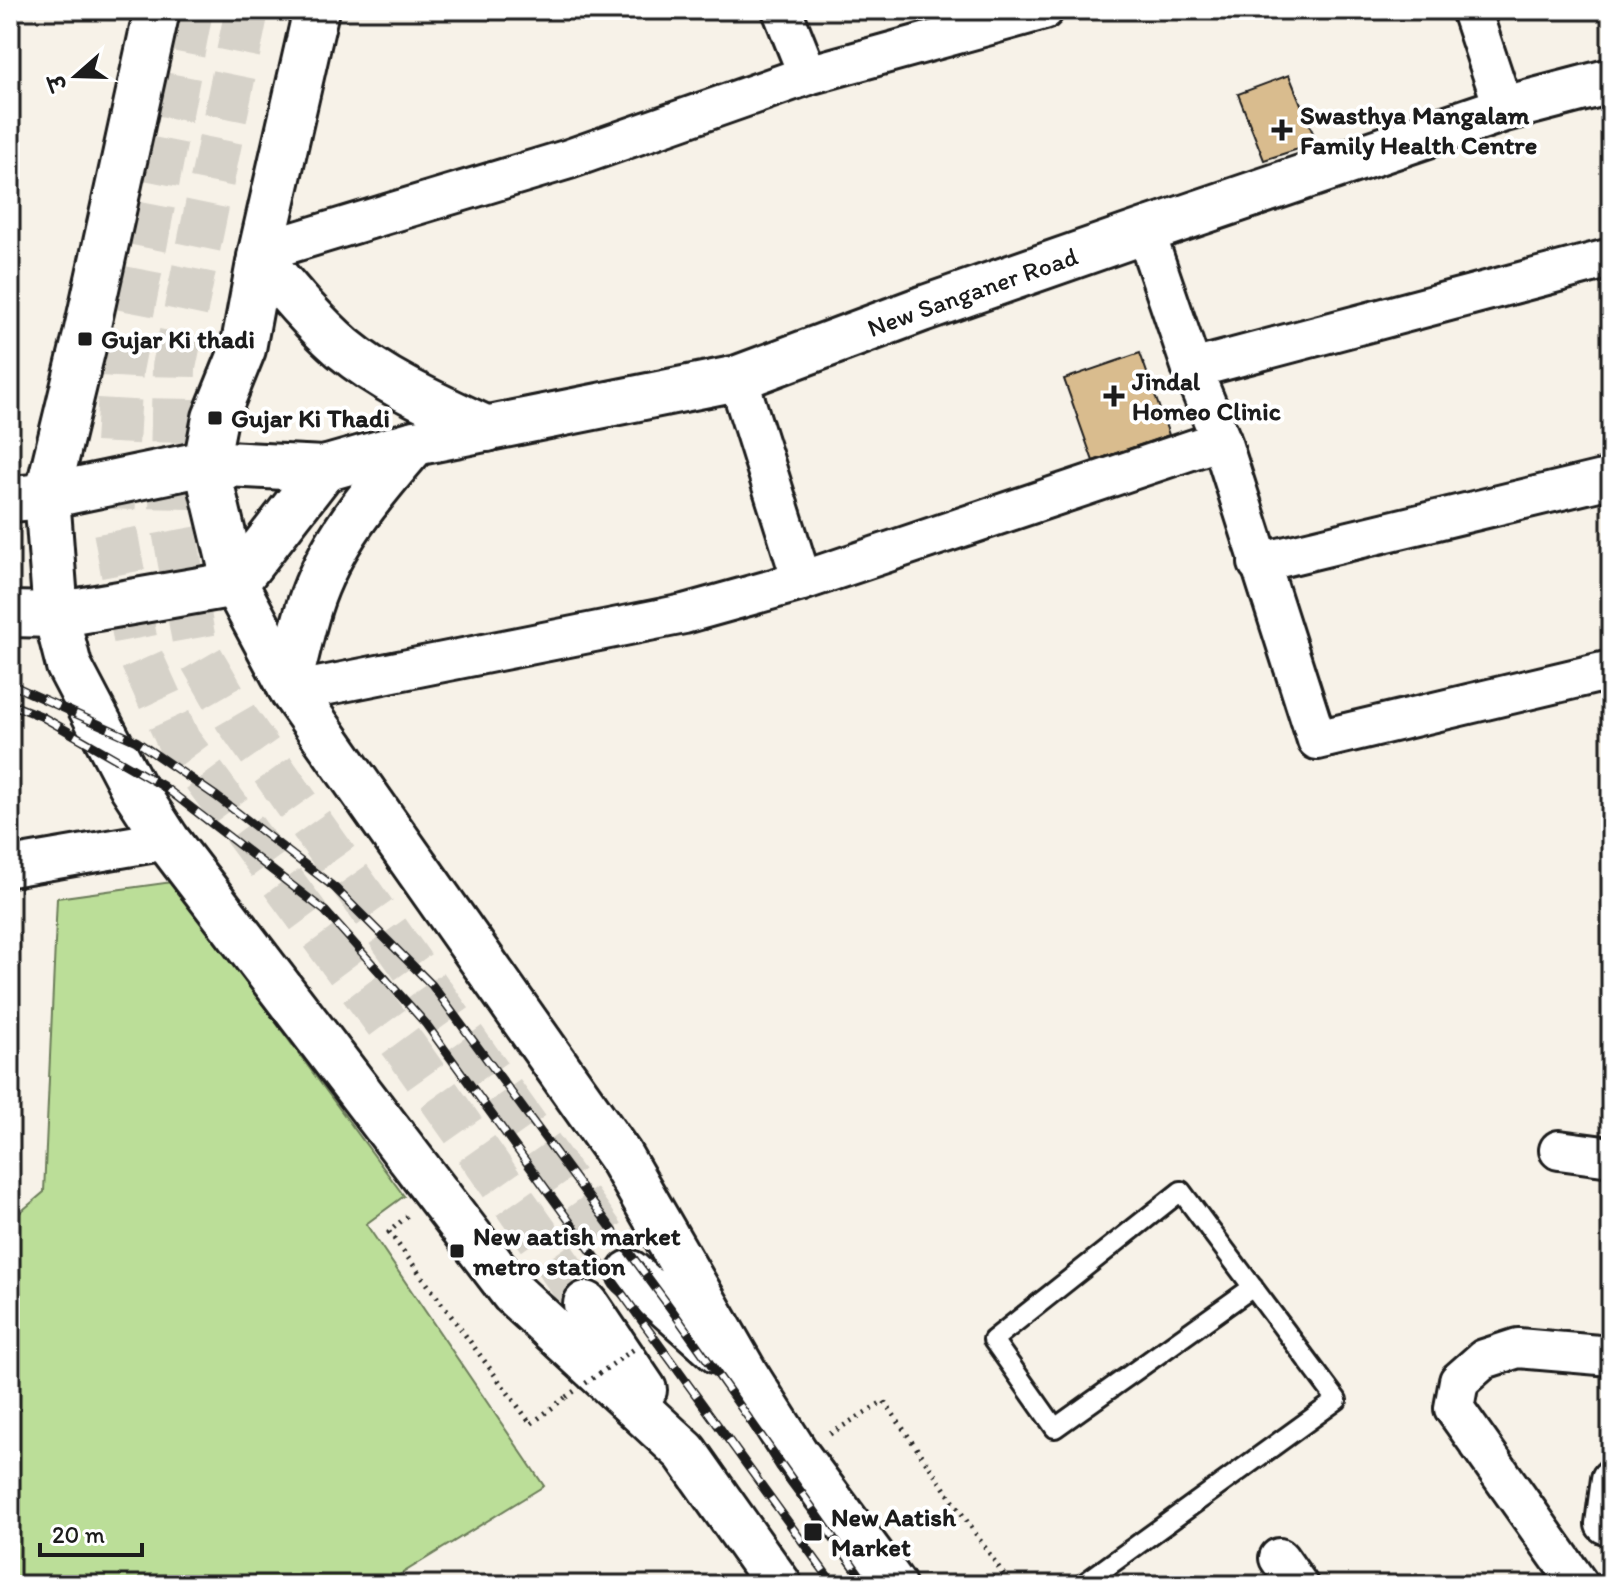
<svg xmlns="http://www.w3.org/2000/svg" width="1621" height="1595" viewBox="0 0 1621 1595" font-family="Itim,'Playpen Sans Deva',sans-serif">
	<style>
		.green { fill: #bbde98; stroke: #6c7d5a; stroke-width: 2 }
		.building { fill: #d9bc8e; stroke: #1c1c1c; stroke-width: 2 }
		.lines { fill: none; stroke-linecap: round; stroke-linejoin: round }
		.primary-tunnel { stroke: #d6d2c9; stroke-width: 44; stroke-dasharray: 44 22; stroke-linecap: butt }
		.service-casing { stroke: #1c1c1c; stroke-width: 24 }
		.minor-casing { stroke: #1c1c1c; stroke-width: 44 }
		.tertiary-casing { stroke: #1c1c1c; stroke-width: 50 }
		.secondary-casing { stroke: #1c1c1c; stroke-width: 50 }
		.primary-casing { stroke: #1c1c1c; stroke-width: 50 }
		.path { stroke: #1c1c1c; stroke-width: 5; stroke-dasharray: 2 6; stroke-linecap: butt }
		.service { stroke: #fff; stroke-width: 18 }
		.minor { stroke: #fff; stroke-width: 38 }
		.tertiary { stroke: #fff; stroke-width: 44 }
		.secondary { stroke: #fff; stroke-width: 44 }
		.primary { stroke: #fff; stroke-width: 44 }
		.rail-casing { stroke: #1c1c1c; stroke-width: 9 }
		.rail { stroke: #fff; stroke-width: 6; stroke-dasharray: 18; stroke-linecap: butt }
		.path-bridge { stroke: #1c1c1c; stroke-width: 5; stroke-dasharray: 2 6; stroke-linecap: butt }
		.poi-dot { fill: #1c1c1c; stroke: #fff; stroke-width: 3 }
		.labels { text-anchor: middle; stroke-width: 8; stroke-linejoin: round; paint-order: stroke }
		.poi-label { font-size: 26px; font-weight: bold; fill: #1c1c1c; stroke: #fff; text-anchor: start }
		.street-label { font-size: 26px; fill: #1c1c1c; stroke: #fff }
	</style>
	<rect width="100%" height="100%" fill="#f7f2e8"/>
	<filter id="ink" filterUnits="userSpaceOnUse"><feTurbulence type="fractalNoise" baseFrequency=".0125" numOctaves="2"/><feDisplacementMap in="SourceGraphic" scale="16" xChannelSelector="R" yChannelSelector="G"/><feConvolveMatrix kernelMatrix="1 2 1 2 8 2 1 2 1" color-interpolation-filters="sRGB"/></filter>
	<g filter="url(#ink)">
		<path class="green" d="M172 882 404 1196 366 1224 544 1486 383 1585H10V1221L44 1192 57 898Z"/>
		<g class="building">
			<path d="M1289 75 1317 143 1264 160 1238 94Z"/>
			<path d="M1140 353 1169 435 1093 461 1064 379Z"/>
		</g>
		<g class="lines">
			<g class="primary-tunnel">
				<path d="M191 10 121 370 113 519 137 649 179 742 404 1046 586 1304"/>
				<path d="M247 10 174 367 171 513 195 647 236 718 630 1273"/>
			</g>
			<g class="service-casing">
				<path id="service" d="M1082 1585 1337 1400 1181 1191 993 1340 1055 1428 1253 1287"/>
			</g>
			<g class="minor-casing">
				<g id="minor">
					<path d="M782 10 808 75"/>
					<path d="M1471 10 1504 109"/>
					<path d="M1145 231 1192 369 1221 440 1317 740 1611 670"/>
					<path d="M261 252 569 159 808 75 1044 10"/>
					<path d="M1192 369 1611 258"/>
					<path d="M738 378 802 581"/>
					<path d="M1258 563 1611 478"/>
					<path d="M293 692 684 614 802 581 1221 440"/>
					<path d="M10 867 167 840"/>
					<path d="M1559 1150 1611 1157"/>
					<path d="M1605 1524 1611 1479"/>
					<path d="M1279 1558 1298 1585"/>
					<path d="M1579 1585 1454 1408 1459 1381 1484 1359 1518 1348 1611 1356"/>
				</g>
			</g>
			<g class="tertiary-casing">
				<g id="tertiary">
					<path id="s1" d="M206 463 324 469 415 443 738 378 922 309 1145 231 1504 109 1611 81"/>
					<path d="M235 584 324 469"/>
				</g>
			</g>
			<g class="secondary-casing">
				<g id="secondary">
					<path d="M10 499 47 496 206 463"/>
					<path d="M10 614 56 615 235 584"/>
				</g>
			</g>
			<g class="primary-casing">
				<g id="primary">
					<path d="M157 10 85 339 47 496 56 615 69 666 132 786 167 840 513 1293 685 1452 779 1585"/>
					<path d="M316 10 261 252 243 349 215 418 206 463 235 584 293 692 620 1156 746 1375 796 1454 893 1585"/>
					<path d="M260 258C286 289 312 321 343 348 385 383 438 406 487 429"/>
					<path d="M289 685C295 659 301 633 309 607 329 543 372 493 415 443"/>
					<path d="M630 1273 718 1351"/>
					<path d="M586 1304 644 1390"/>
				</g>
			</g>
			<g class="path">
				<path d="M407 1216 389 1232 531 1424 566 1397"/>
				<path d="M830 1434 884 1401 1011 1585"/>
			</g>
			<use href="#service" class="service"/>
			<use href="#minor" class="minor"/>
			<use href="#tertiary" class="tertiary"/>
			<use href="#secondary" class="secondary"/>
			<use href="#primary" class="primary"/>
			<g class="rail-casing">
				<g id="rail">
					<path d="M10 684 136 741 216 796 335 888 432 985 674 1313 867 1585"/>
					<path d="M10 704 41 716 163 786 325 911 426 1024 834 1585"/>
				</g>
			</g>
			<use href="#rail" class="rail"/>
			<path class="path-bridge" d="M566 1397 637 1347"/>
		</g>
	</g>
	<g class="poi-dot">
		<path d="M1278 118h8v8h8v8h-8v8h-8v-8h-8v-8h8z"/>
		<rect x="77" y="331" width="16" height="16" rx="4"/>
		<path d="M1110 384h8v8h8v8h-8v8h-8v-8h-8v-8h8z"/>
		<rect x="207" y="410" width="16" height="16" rx="4"/>
		<rect x="449" y="1243" width="16" height="16" rx="4"/>
		<rect x="803" y="1522" width="20" height="20" rx="4"/>
	</g>
	<g class="labels">
		<g class="poi-label">
			<text x="1300" y="124">Swasthya Mangalam<tspan x="1300" dy="30">Family Health Centre</tspan></text>
			<text x="101" y="348">Gujar Ki thadi</text>
			<text x="1132" y="390">Jindal<tspan x="1132" dy="30">Homeo Clinic</tspan></text>
			<text x="231" y="427">Gujar Ki Thadi</text>
			<text x="473" y="1245">New aatish market<tspan x="473" dy="30">metro station</tspan></text>
			<text x="831" y="1526">New Aatish<tspan x="831" dy="30">Market</tspan></text>
		</g>
		<g class="street-label">
			<text dy="9" stroke="none"><textPath href="#s1" startOffset="792">New Sanganer Road</textPath></text>
		</g>
	</g>
	<rect width="1621" height="1595" fill="none" stroke="#fff" stroke-width="40"/>
	<rect x="20" y="20" width="1581" height="1555" fill="none" stroke="#1c1c1c" stroke-width="3" filter="url(#ink)"/>
	<g transform="translate(76 76) rotate(250)" stroke="#ffffff" stroke-width="6" paint-order="stroke">
	<path d="M0-6L14 30L0 20L-14 30Z" fill="#1c1c1c"/>
	<text y="-12" font-size="22" font-weight="bold" text-anchor="middle" fill="#1c1c1c">उ</text>
	</g>
	<path d="M40 1543v12h102v-12" fill="none" stroke="#1c1c1c" stroke-width="4"/>
	<text x="52" y="1543" font-size="24" fill="#1c1c1c" stroke="#ffffff" stroke-width="6" paint-order="stroke">20 m</text>
</svg>
